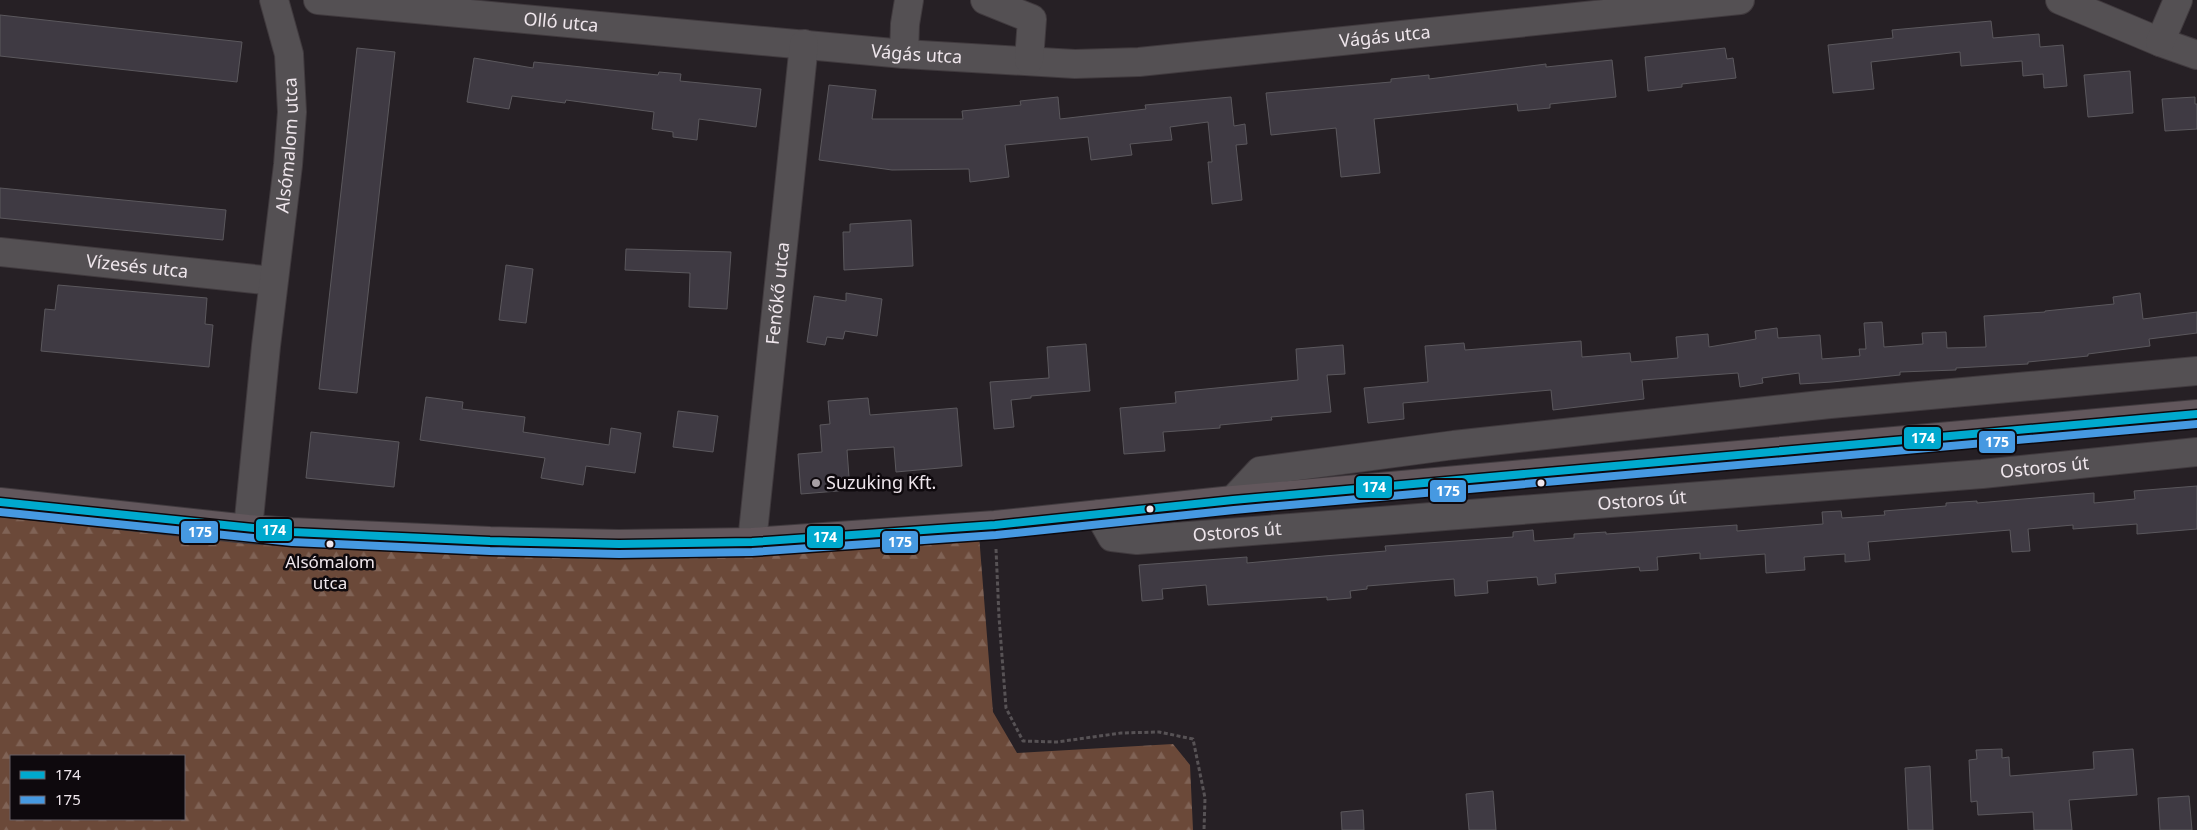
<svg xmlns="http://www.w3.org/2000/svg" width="2197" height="830" viewBox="0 0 2197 830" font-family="'Noto Sans',sans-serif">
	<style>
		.forest { fill: url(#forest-firs); fill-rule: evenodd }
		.building { fill: #3f3a43; stroke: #5b585d }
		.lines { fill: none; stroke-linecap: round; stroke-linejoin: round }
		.minor-casing { stroke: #403a3e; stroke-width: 30 }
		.major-casing { stroke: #403a3e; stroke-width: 30 }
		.path { stroke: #575255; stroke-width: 3; stroke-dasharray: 4 2.5; stroke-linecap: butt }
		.minor { stroke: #545053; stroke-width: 28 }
		.major { stroke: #62575c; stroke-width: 28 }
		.bus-1-casing { stroke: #0e090d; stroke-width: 11 }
		.bus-2-casing { stroke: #0e090d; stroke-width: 11 }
		.bus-1 { stroke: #00a9ce; stroke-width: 8 }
		.bus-2 { stroke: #4699e1; stroke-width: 8 }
		.poi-dot { fill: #a9a1a6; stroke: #0e090d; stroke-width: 2 }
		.bus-dot { fill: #efe6ec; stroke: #0e090d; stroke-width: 2 }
		.labels { text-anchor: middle; stroke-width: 5; stroke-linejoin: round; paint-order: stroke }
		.bus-label { font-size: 17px; fill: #efe6ec; stroke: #0e090d }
		.street-label { font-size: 18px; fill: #efe6ec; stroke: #0e090d }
		.poi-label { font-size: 18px; fill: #efe6ec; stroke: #0e090d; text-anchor: start }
		.line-badge { stroke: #0e090d; stroke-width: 2 }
		.badge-label { font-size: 14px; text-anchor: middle; font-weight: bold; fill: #fff }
	</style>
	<defs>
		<pattern id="forest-firs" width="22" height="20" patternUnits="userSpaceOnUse" patternTransform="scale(1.25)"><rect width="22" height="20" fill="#6b4939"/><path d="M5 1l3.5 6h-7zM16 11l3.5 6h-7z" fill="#806356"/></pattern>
	</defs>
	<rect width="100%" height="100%" fill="#262025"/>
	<path class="forest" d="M0 511 247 538 979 535 993 712 1017 753 1173 744 1190 765 1193 830H0ZM11 756H184V819H11Z"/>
	<g class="building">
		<path d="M0 15 242 42 237 82 0 56Z"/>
		<path d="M1991 21 1993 38 2039 34 2040 47 2063 45 2067 86 2044 88 2043 74 2023 76 2022 61 1961 66 1960 52 1871 62 1874 89 1833 93 1828 45 1893 38 1892 30Z"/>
		<path d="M357 48 395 52 357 393 319 389Z"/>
		<path d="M1725 48 1727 59 1733 58 1736 78 1682 84V87L1648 91 1645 57Z"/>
		<path d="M474 58 533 68 534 62 658 75 659 72 681 74 680 81 761 89 756 127 699 119 697 140 673 137V132L652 129 654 112 566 100 565 103 512 96 509 109 467 102Z"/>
		<path d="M1612 60 1616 97 1550 104V108L1518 111 1517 104 1374 119 1380 173 1341 177 1336 128 1271 135 1266 93 1391 82V79L1429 75V79L1546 64V67Z"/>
		<path d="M2130 71 2133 113 2088 117 2084 75Z"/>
		<path d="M829 85 876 90 872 119H963L962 111 1021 105 1020 101 1058 97 1060 119 1146 109 1145 105 1231 97 1234 126 1245 124 1247 144 1236 145 1242 200 1212 204 1208 162H1212L1208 122 1170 127 1172 140 1130 144 1132 155 1091 160 1088 137 1005 145 1009 177 970 182 969 169 892 170 819 160Z"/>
		<path d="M2195 97V104H2197V129L2165 131 2162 99Z"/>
		<path d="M0 188 226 210 223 240 0 218Z"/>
		<path d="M911 220 913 266 844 270 843 232H850V224Z"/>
		<path d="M626 249 731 252 727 309 689 307 690 273 625 270Z"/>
		<path d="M506 265 533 269 526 323 499 320Z"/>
		<path d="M58 285 207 298 205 324 213 325 209 367 41 351 45 309 55 310Z"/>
		<path d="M846 293 882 299 877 336 845 331 843 339 827 337 825 345 807 342 814 296 846 301Z"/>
		<path d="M2140 293 2143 319 2197 312V333L2149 339 2150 346 2088 354V356L2028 362V364L1956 368V370L1900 372V375L1832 382 1800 384 1799 373 1762 378 1763 383 1740 387 1738 373 1642 380 1644 399 1553 410 1551 390 1403 403 1404 419 1368 423 1364 388 1428 382 1425 346 1464 343 1465 350 1581 341 1582 357 1630 353 1631 362 1678 358 1676 337 1708 334 1709 347 1756 339 1755 331 1777 328 1778 338 1820 335 1822 359 1860 356 1859 349H1866L1864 323 1882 322 1884 347 1923 344 1922 333 1946 332 1947 348 1986 347 1984 316 2045 312V311L2114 304 2113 297Z"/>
		<path d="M1086 344 1090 391 1031 396V398L1011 400 1014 427 994 429 990 382 1049 378 1047 347Z"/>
		<path d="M1343 345 1345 374 1327 375 1331 412 1271 417 1272 420 1220 425V428L1163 432 1165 451 1124 454 1120 408 1176 403 1175 392 1298 380 1296 349Z"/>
		<path d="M426 397 463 402 462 409 525 417 523 432 609 445 611 428 641 433 635 473 586 466 583 485 541 478 545 458 420 440Z"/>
		<path d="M868 398 870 415 957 408 962 466 896 472 894 447 847 450 850 490 801 494 798 454 822 452 820 425 830 424 828 401Z"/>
		<path d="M678 411 718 416 713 452 673 447Z"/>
		<path d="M311 432 399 442 394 487 306 478Z"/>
		<path d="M2197 486V529L2137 534V524L2073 529V525L2028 529 2030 551 2012 552 2010 530 1868 542 1870 560 1845 562V554L1804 557 1805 570 1766 573 1765 554 1700 559V553L1657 557 1658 570 1640 571 1639 567 1555 574 1556 583 1538 585 1537 577 1487 581 1488 593 1455 596 1454 579 1367 586V589L1350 591 1351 598 1327 600V597L1208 605 1206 585 1162 589 1163 599 1142 601 1139 565 1247 557V563L1324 556 1386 551 1385 546 1513 537V532L1533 530 1534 541 1574 538V534L1606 532V534L1737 525V531L1823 524 1822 512 1841 511 1842 518 1885 515 1884 511 1946 506V503L1977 501V503L2094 493V503L2135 499 2134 491Z"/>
		<path d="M2002 749V758L2009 757 2010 776 2094 769 2093 752 2133 749 2137 795 2069 800 2072 830H2034L2033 812 1978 815 1977 801 1971 802 1969 760 1977 759 1976 750Z"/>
		<path d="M1930 766 1933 830H1908L1905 768Z"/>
		<path d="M1493 791 1496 830H1469L1466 794Z"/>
		<path d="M2189 796 2192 830H2160L2158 798Z"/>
		<path d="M1363 810 1364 830H1342L1341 812Z"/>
	</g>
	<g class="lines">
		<g class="minor-casing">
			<g id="minor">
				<path id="s1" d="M318 0 904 54 1075 64 1139 62 1740 0"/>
				<path d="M985 0 1032 19 1029 60"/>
				<path d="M2060 0 2160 42 2197 55"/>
				<path d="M2160 42 2178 0"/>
				<path d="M904 54 905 24 909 0"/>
				<path id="s2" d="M0 252 273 281"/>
				<path d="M1233 500 1260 471 1454 445 1830 404 2197 371"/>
				<path id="s3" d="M1099 514 1112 537 1137 540 1982 474 2197 452"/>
				<path id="s4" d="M248 529 266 346 288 165 292 112 289 54 274 0"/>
				<path id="s5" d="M752 542 804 44"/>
			</g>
		</g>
		<g class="major-casing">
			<path id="major" d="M0 502 248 529 292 532 490 541 619 544 752 542 995 525 1233 500 2197 414"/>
		</g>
		<path class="path" d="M996 549 999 617 1006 708 1023 741 1057 742 1121 733 1159 732 1193 739 1205 798 1204 830"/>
		<use href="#minor" class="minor"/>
		<use href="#major" class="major"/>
		<g class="bus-1-casing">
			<path id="bus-1" d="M0 502 292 532 490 541 619 544 752 542 995 525 1233 500 2197 414"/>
		</g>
		<g class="bus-2-casing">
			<path id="bus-2" d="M0 512 292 542 490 551 619 554 752 552 996 535 1234 510 2197 424"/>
		</g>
		<use href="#bus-1" class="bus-1"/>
		<use href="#bus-2" class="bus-2"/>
	</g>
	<circle class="poi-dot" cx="816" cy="483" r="5"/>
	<g class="bus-dot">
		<circle cx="1541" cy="483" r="4.5"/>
		<circle cx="1150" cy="509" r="4.5"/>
		<circle cx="330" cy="544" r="4.5"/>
	</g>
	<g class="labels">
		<g class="bus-label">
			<text x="330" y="568">Alsómalom<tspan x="330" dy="21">utca</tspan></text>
		</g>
		<g class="street-label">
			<text dy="6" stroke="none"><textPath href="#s1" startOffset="244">Olló utca</textPath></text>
			<text dy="6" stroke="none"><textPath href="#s1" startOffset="1071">Vágás utca</textPath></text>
			<text dy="6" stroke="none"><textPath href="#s1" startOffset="601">Vágás utca</textPath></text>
			<text dy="6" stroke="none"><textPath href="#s4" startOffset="386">Alsómalom utca</textPath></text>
			<text dy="6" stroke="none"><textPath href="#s2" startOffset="138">Vízesés utca</textPath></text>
			<text dy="6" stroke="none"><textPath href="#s5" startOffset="250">Fenőkő utca</textPath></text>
			<text dy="6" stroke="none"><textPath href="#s3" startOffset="962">Ostoros út</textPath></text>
			<text dy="6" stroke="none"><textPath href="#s3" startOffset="558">Ostoros út</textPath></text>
			<text dy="6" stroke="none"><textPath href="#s3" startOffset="152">Ostoros út</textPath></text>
		</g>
		<g class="poi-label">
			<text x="826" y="489">Suzuking Kft.</text>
		</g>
	</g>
	<g class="line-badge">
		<rect x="1903" y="426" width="39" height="24" rx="5" fill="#00a9ce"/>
		<rect x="1978" y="430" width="38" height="24" rx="5" fill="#4699e1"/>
		<rect x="1355" y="475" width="38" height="24" rx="5" fill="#00a9ce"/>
		<rect x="1429" y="479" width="38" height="24" rx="5" fill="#4699e1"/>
		<rect x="255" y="518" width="38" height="24" rx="5" fill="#00a9ce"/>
		<rect x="180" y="520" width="39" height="24" rx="5" fill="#4699e1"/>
		<rect x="806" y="525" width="38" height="24" rx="5" fill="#00a9ce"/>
		<rect x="881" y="530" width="38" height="24" rx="5" fill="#4699e1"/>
	</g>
	<g class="badge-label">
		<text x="1923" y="443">174</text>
		<text x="1997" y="447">175</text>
		<text x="1374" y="492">174</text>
		<text x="1448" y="496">175</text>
		<text x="274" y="535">174</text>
		<text x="200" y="537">175</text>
		<text x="825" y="542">174</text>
		<text x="900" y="547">175</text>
	</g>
	<rect x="10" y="755" width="175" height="65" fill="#0e090d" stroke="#686166"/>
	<rect x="20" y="771" width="25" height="8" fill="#00a9ce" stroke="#686166"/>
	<text x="55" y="780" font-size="15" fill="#efe6ec">174</text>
	<rect x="20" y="796" width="25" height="8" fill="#4699e1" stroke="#686166"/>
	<text x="55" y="805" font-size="15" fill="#efe6ec">175</text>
</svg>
